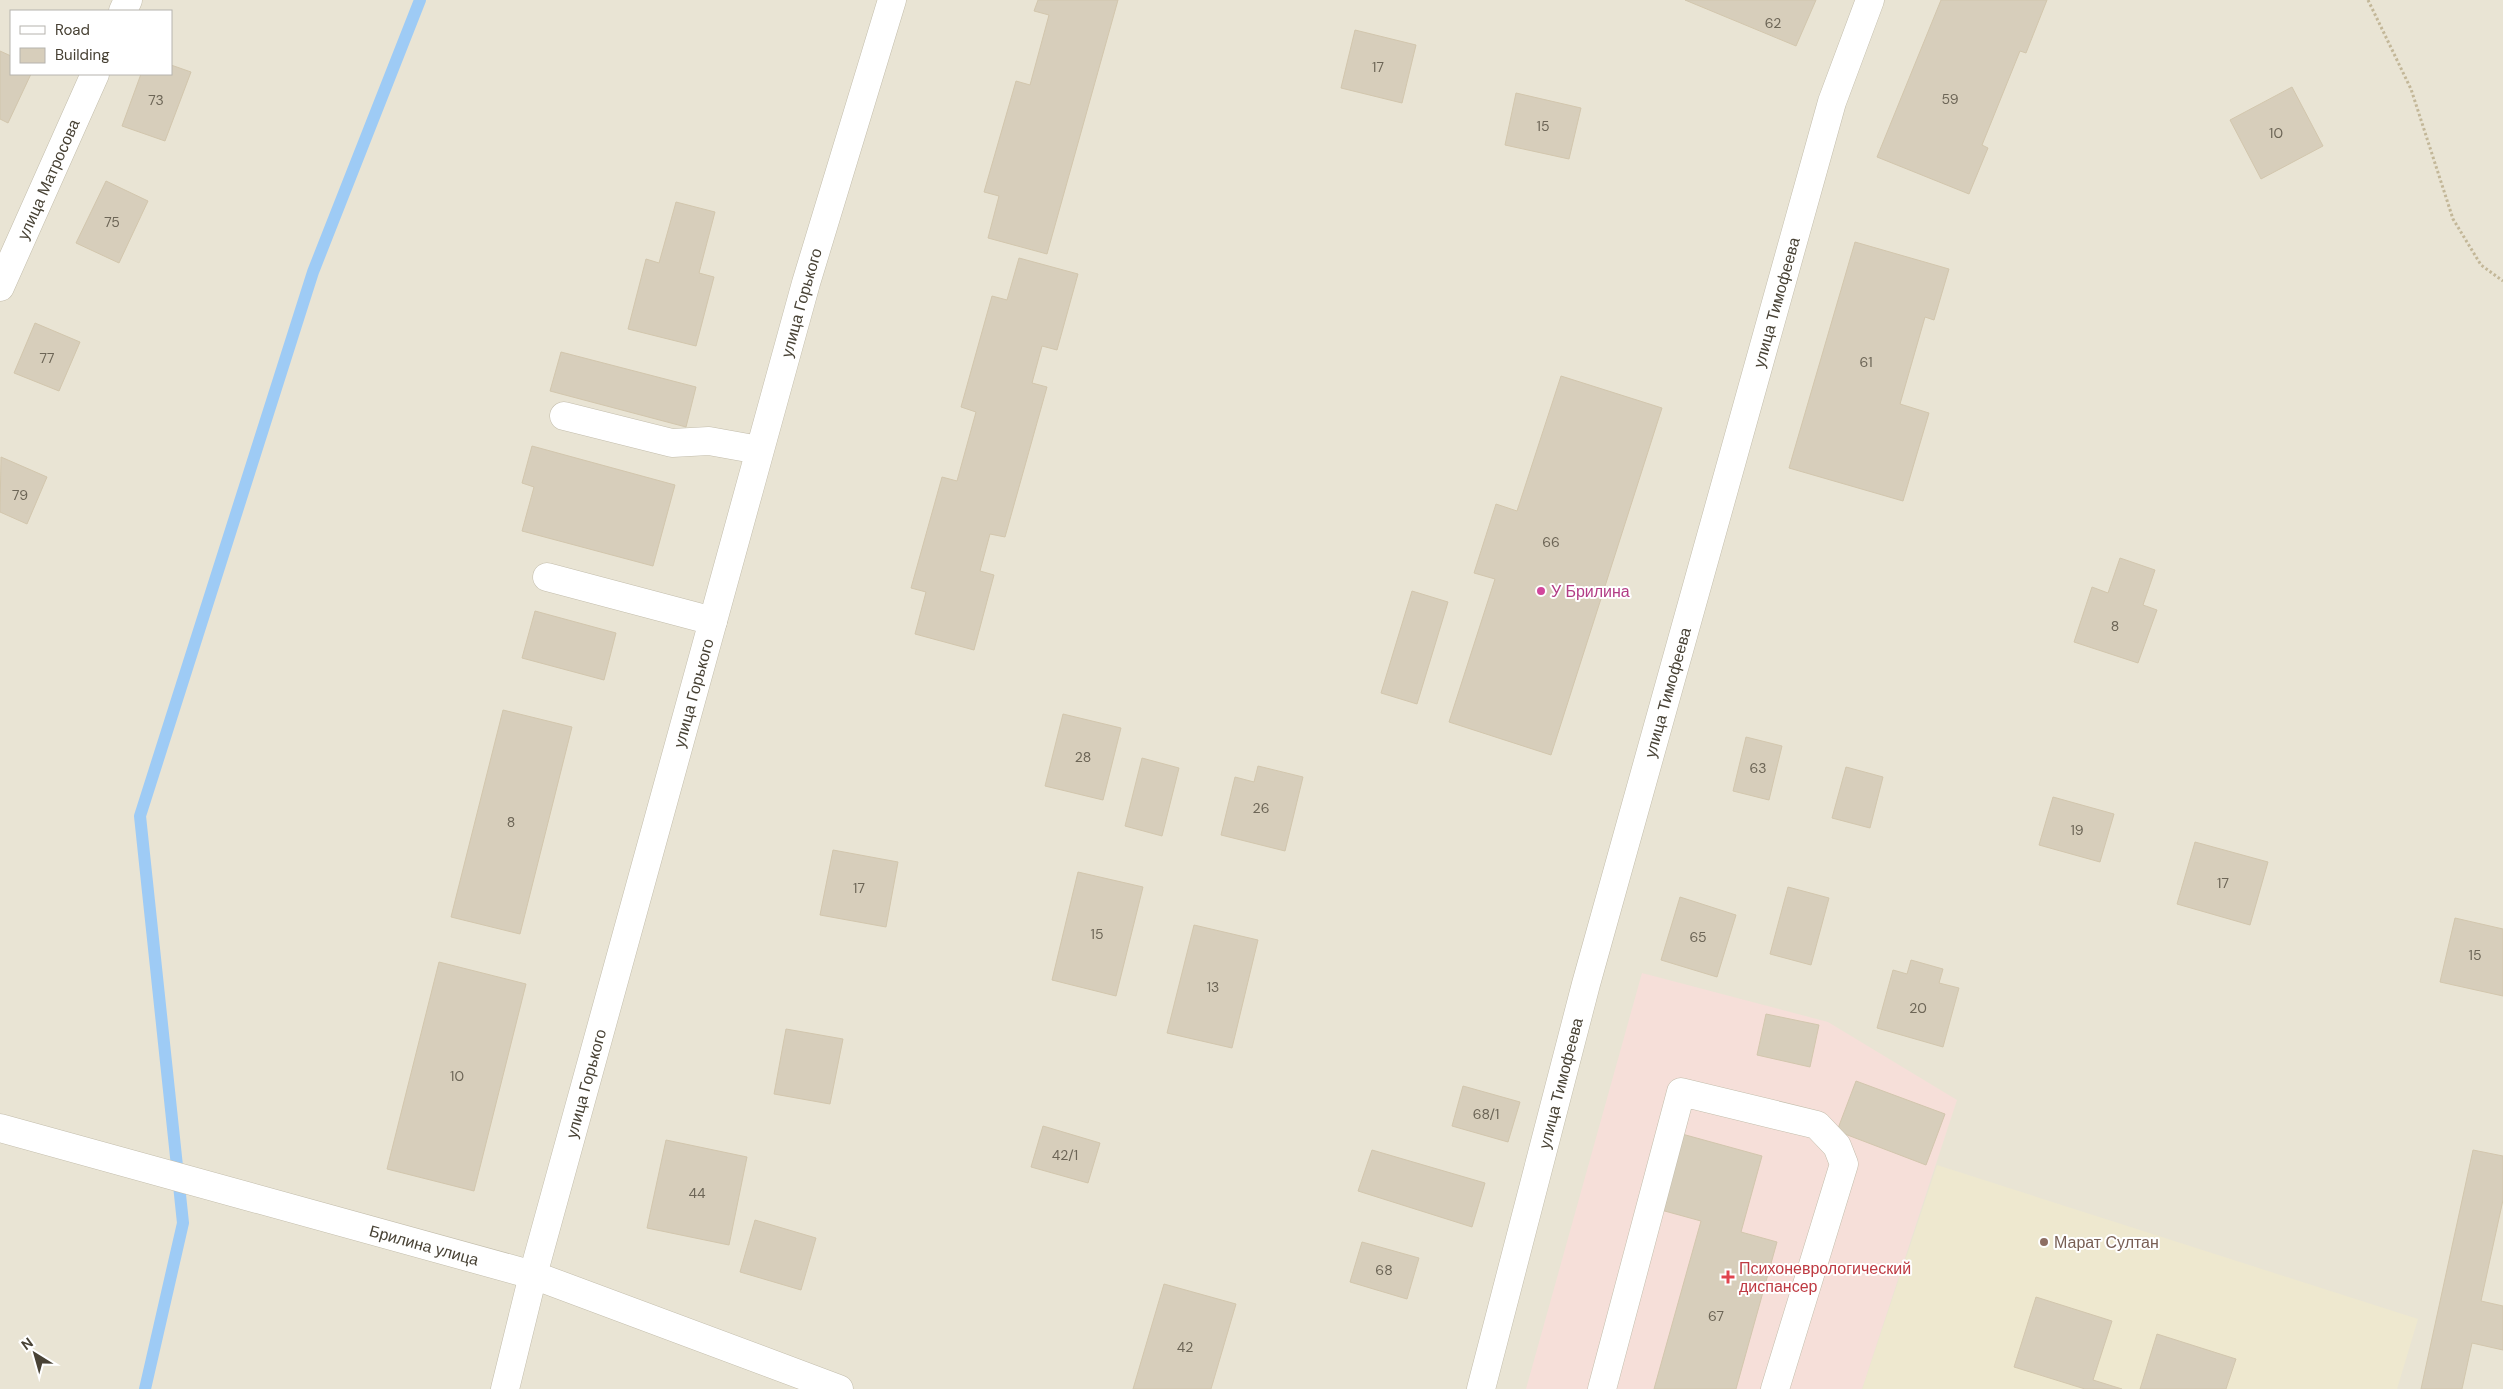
<svg xmlns="http://www.w3.org/2000/svg" width="2503" height="1389" viewBox="0 0 2503 1389" font-family="'DM Sans',sans-serif">
	<style>
		.residential { fill: #e9e4d4; fill-rule: evenodd }
		.education { fill: #eee8cf }
		.medical { fill: #f6dfd9 }
		.lines { fill: none; stroke-linecap: round; stroke-linejoin: round }
		.stream { stroke: #9ecbf5; stroke-width: 12 }
		.building { fill: #d7cebb; stroke: #d2c6ad }
		.minor-casing { stroke: #c3bdab; stroke-width: 29 }
		.path { stroke: #c3b798; stroke-width: 3; stroke-dasharray: 2.5 2.5; stroke-linecap: butt }
		.minor { stroke: #fff; stroke-width: 28 }
		.hotel-dot { fill: #d1479c; stroke: #fff; stroke-width: 2 }
		.education-dot { fill: #8d6e63; stroke: #fff; stroke-width: 2 }
		.health-dot { fill: #e0444e; stroke: #fff; stroke-width: 2 }
		.labels { text-anchor: middle; stroke-width: 4; stroke-linejoin: round; paint-order: stroke }
		.number-label { font-size: 14px; fill: #6c6556 }
		.street-label { font-size: 16px; fill: #484235; stroke: #fff }
		.hotel-label { font-size: 16px; fill: #b23c85; stroke: #fff; text-anchor: start }
		.education-label { font-size: 16px; fill: #785e54; stroke: #fff; text-anchor: start }
		.health-label { font-size: 16px; fill: #be3a42; stroke: #fff; text-anchor: start }
	</style>
	<rect width="100%" height="100%" fill="#f4f1e6"/>
	<path class="residential" d="M0 0H2503V1389H0ZM11 11H171V74H11Z"/>
	<path class="education" d="M1937 1165 2418 1319 2397 1389H1862Z"/>
	<path class="medical" d="M1642 973 1828 1022 1957 1100 1862 1389H1526Z"/>
	<g class="lines">
		<path class="stream" d="M145 1389 183 1223 140 816 313 272 420 0"/>
	</g>
	<g class="building">
		<path d="M1038 0H1118L1047 254 988 238 999 196 984 192 1016 81 1030 85 1049 15 1034 11Z"/>
		<path d="M1685 0H1816L1796 46Z"/>
		<path d="M1941 0H2047L2026 53 2020 51 1982 145 1988 148 1969 194 1877 157Z"/>
		<path d="M1355 30 1416 45 1402 103 1341 88Z"/>
		<path d="M0 51 11 56V74H31L8 123 0 119Z"/>
		<path d="M171 65 191 72 165 141 122 126 141 74H171Z"/>
		<path d="M2292 87 2323 146 2261 179 2230 120Z"/>
		<path d="M1516 93 1581 108 1569 159 1505 145Z"/>
		<path d="M106 181 148 201 119 263 76 243Z"/>
		<path d="M676 202 715 212 699 273 714 277 696 346 628 329 646 259 659 263Z"/>
		<path d="M1855 242 1949 269 1934 320 1925 317 1900 404 1929 413 1903 501 1789 468Z"/>
		<path d="M1019 258 1078 274 1057 350 1042 346 1032 383 1047 387 1005 537 990 534 980 571 994 575 974 650 915 634 926 592 911 588 942 477 957 481 976 412 961 407 992 296 1007 300Z"/>
		<path d="M35 323 80 342 59 391 14 373Z"/>
		<path d="M561 352 696 387 686 427 550 391Z"/>
		<path d="M1561 376 1662 408 1551 755 1449 722 1495 579 1474 573 1496 504 1517 511Z"/>
		<path d="M532 446 675 485 653 566 522 531 534 487 522 483Z"/>
		<path d="M1 457 47 477 27 524 0 512Z"/>
		<path d="M2120 558 2155 570 2143 605 2157 610 2138 663 2074 642 2092 587 2108 593Z"/>
		<path d="M1412 591 1448 602 1417 704 1381 693Z"/>
		<path d="M535 611 616 633 604 680 522 658Z"/>
		<path d="M503 710 572 727 520 934 451 917Z"/>
		<path d="M1063 714 1121 728 1103 800 1045 786Z"/>
		<path d="M1746 737 1782 746 1769 800 1733 791Z"/>
		<path d="M1142 758 1179 768 1162 836 1125 826Z"/>
		<path d="M1258 766 1303 777 1285 851 1221 835 1235 777 1254 782Z"/>
		<path d="M1846 767 1883 777 1870 828 1832 818Z"/>
		<path d="M2053 797 2114 814 2100 862 2039 845Z"/>
		<path d="M2195 842 2268 862 2250 925 2177 904Z"/>
		<path d="M833 850 898 862 886 927 820 915Z"/>
		<path d="M1078 872 1143 887 1116 996 1052 980Z"/>
		<path d="M1788 887 1829 898 1811 965 1770 954Z"/>
		<path d="M1680 897 1736 915 1717 977 1661 960Z"/>
		<path d="M2455 918 2503 929V996L2440 982Z"/>
		<path d="M1194 925 1258 940 1232 1048 1167 1033Z"/>
		<path d="M1911 960 1943 969 1939 983 1959 988 1943 1047 1877 1028 1893 970 1907 974Z"/>
		<path d="M439 962 526 984 474 1191 387 1169Z"/>
		<path d="M1766 1014 1819 1025 1810 1067 1757 1055Z"/>
		<path d="M786 1029 843 1039 830 1104 774 1094Z"/>
		<path d="M1856 1081 1945 1114 1926 1165 1837 1131Z"/>
		<path d="M1463 1086 1520 1102 1508 1142 1452 1126Z"/>
		<path d="M1043 1126 1100 1143 1088 1183 1031 1167Z"/>
		<path d="M1682 1134 1762 1156 1741 1232 1777 1242 1736 1389H1654L1701 1221 1661 1210Z"/>
		<path d="M666 1140 747 1157 729 1245 647 1228Z"/>
		<path d="M1372 1150 1485 1183 1472 1227 1358 1191Z"/>
		<path d="M2473 1150 2503 1156V1200L2481 1301 2503 1306V1350L2472 1343 2462 1389H2421Z"/>
		<path d="M755 1220 816 1238 801 1290 740 1272Z"/>
		<path d="M1362 1242 1419 1258 1407 1299 1350 1282Z"/>
		<path d="M1164 1284 1236 1304 1211 1389H1133Z"/>
		<path d="M2036 1297 2112 1321 2093 1380 2122 1389H2085L2014 1367Z"/>
		<path d="M2157 1334 2236 1359 2226 1389H2140Z"/>
	</g>
	<g class="lines">
		<g class="minor-casing">
			<g id="minor">
				<path d="M123 11 128 0"/>
				<path id="s1" d="M0 287 95 74"/>
				<path d="M564 416 672 443 709 441 759 450"/>
				<path d="M547 577 713 621"/>
				<path id="s2" d="M0 1128 533 1275 839 1389"/>
				<path id="s3" d="M505 1389 533 1275 806 283 892 0"/>
				<path id="s4" d="M1481 1389 1586 984 1832 102 1870 0"/>
				<path d="M1602 1389 1681 1092 1817 1125 1837 1146 1844 1164 1775 1389"/>
			</g>
		</g>
		<path class="path" d="M2368 0 2411 89 2453 219 2481 265 2503 281"/>
		<use href="#minor" class="minor"/>
	</g>
	<circle class="hotel-dot" cx="1541" cy="591" r="5"/>
	<circle class="education-dot" cx="2044" cy="1242" r="5"/>
	<path class="health-dot" d="M1725.5 1269.5h5v5h5v5h-5v5h-5v-5h-5v-5h5z"/>
	<g class="labels">
		<g class="number-label">
			<text x="1773" y="28">62</text>
			<text x="1378" y="72">17</text>
			<text x="1950" y="104">59</text>
			<text x="156" y="105">73</text>
			<text x="1543" y="131">15</text>
			<text x="2276" y="138">10</text>
			<text x="112" y="227">75</text>
			<text x="47" y="363">77</text>
			<text x="1866" y="367">61</text>
			<text x="20" y="500">79</text>
			<text x="1551" y="547">66</text>
			<text x="2115" y="631">8</text>
			<text x="1083" y="762">28</text>
			<text x="1758" y="773">63</text>
			<text x="1261" y="813">26</text>
			<text x="511" y="827">8</text>
			<text x="2077" y="835">19</text>
			<text x="2223" y="888">17</text>
			<text x="859" y="893">17</text>
			<text x="1097" y="939">15</text>
			<text x="1698" y="942">65</text>
			<text x="2475" y="960">15</text>
			<text x="1213" y="992">13</text>
			<text x="1918" y="1013">20</text>
			<text x="457" y="1081">10</text>
			<text x="1486" y="1119">68/1</text>
			<text x="1065" y="1160">42/1</text>
			<text x="697" y="1198">44</text>
			<text x="1384" y="1275">68</text>
			<text x="1716" y="1321">67</text>
			<text x="1185" y="1352">42</text>
		</g>
		<g class="street-label">
			<text dy="6" stroke="none"><textPath href="#s1" startOffset="118">улица Матросова</textPath></text>
			<text dy="6" stroke="none"><textPath href="#s4" startOffset="1126">улица Тимофеева</textPath></text>
			<text dy="6" stroke="none"><textPath href="#s3" startOffset="1126">улица Горького</textPath></text>
			<text dy="6" stroke="none"><textPath href="#s4" startOffset="721">улица Тимофеева</textPath></text>
			<text dy="6" stroke="none"><textPath href="#s3" startOffset="721">улица Горького</textPath></text>
			<text dy="6" stroke="none"><textPath href="#s4" startOffset="316">улица Тимофеева</textPath></text>
			<text dy="6" stroke="none"><textPath href="#s3" startOffset="316">улица Горького</textPath></text>
			<text dy="6" stroke="none"><textPath href="#s2" startOffset="440">Брилина улица</textPath></text>
		</g>
		<g class="hotel-label">
			<text x="1551" y="597">У Брилина</text>
		</g>
		<g class="education-label">
			<text x="2054" y="1248">Марат Султан</text>
		</g>
		<g class="health-label">
			<text x="1739" y="1274">Психоневрологический<tspan x="1739" dy="18">диспансер</tspan></text>
		</g>
	</g>
	<rect x="10" y="10" width="162" height="65" fill="#ffffff" stroke="#b6b3ae"/>
	<rect x="20" y="26" width="25" height="8" fill="#ffffff" stroke="#b6b3ae"/>
	<text x="55" y="35" font-size="15" fill="#484235">Road</text>
	<rect x="20" y="48" width="25" height="15" fill="#d7cebb" stroke="#b6b3ae"/>
	<text x="55" y="60" font-size="15" fill="#484235">Building</text>
	<g transform="translate(35 1354) rotate(323)" stroke="#ffffff" stroke-width="4" paint-order="stroke">
	<path d="M0-4L9 19L0 12L-9 19Z" fill="#484235"/>
	<text y="-8" font-size="14" font-weight="bold" text-anchor="middle" fill="#484235">N</text>
	</g>
</svg>
